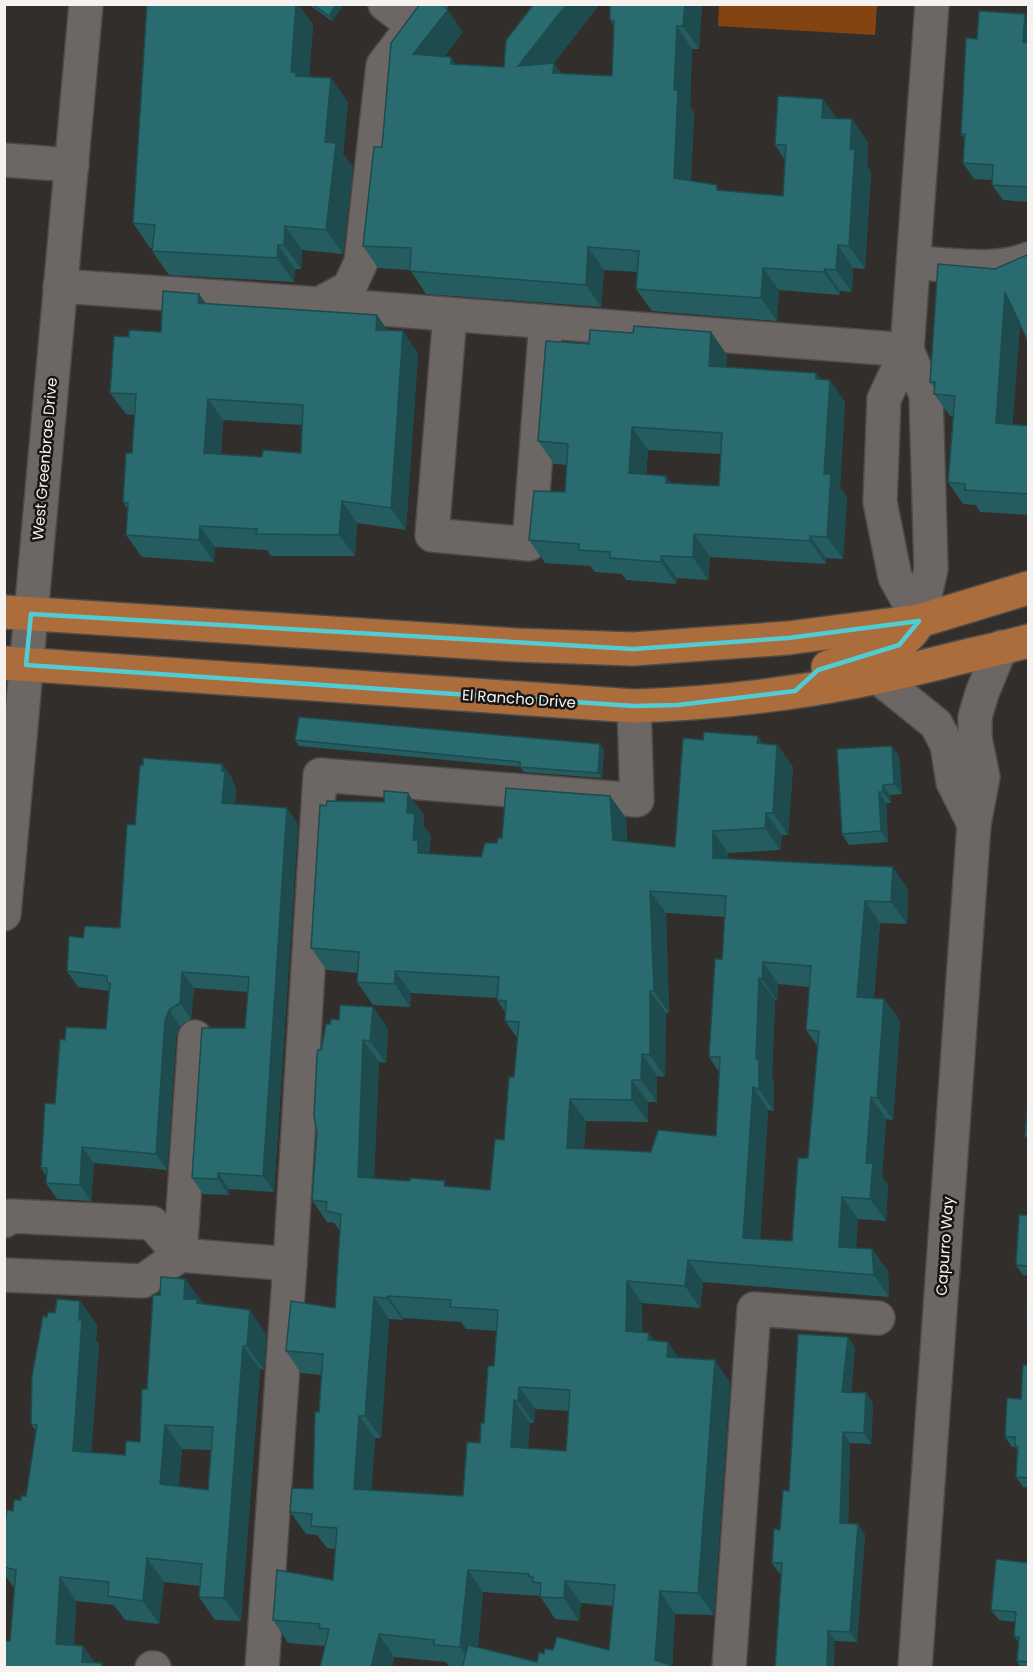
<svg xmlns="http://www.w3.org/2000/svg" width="1033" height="1672" viewBox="0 0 1033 1672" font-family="Poppins,sans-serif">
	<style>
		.green { fill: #844412 }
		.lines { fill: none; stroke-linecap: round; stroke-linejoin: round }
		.minor-casing { stroke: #4f4b49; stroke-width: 36 }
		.major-casing { stroke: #4f4b49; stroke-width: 36 }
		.minor { stroke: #6c6764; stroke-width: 33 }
		.major { stroke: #ab6d3c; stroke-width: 33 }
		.wall { fill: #245c5f; fill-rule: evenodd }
		.shaded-wall { fill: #1d4b4e }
		.building { fill: #2a6b6f; stroke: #1d4b4e; stroke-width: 1.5; fill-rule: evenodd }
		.marked { fill: none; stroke: #51ccd4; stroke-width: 4.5; stroke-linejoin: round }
		.labels { text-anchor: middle; stroke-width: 5; stroke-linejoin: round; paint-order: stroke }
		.street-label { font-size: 15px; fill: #f5f2f0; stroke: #181615 }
	</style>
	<rect width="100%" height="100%" fill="#322e2b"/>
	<path class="green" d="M719 5H877L875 35 718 26Z"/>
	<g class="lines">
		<g class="minor-casing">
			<g id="minor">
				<path d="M385 4 413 25"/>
				<path d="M4 160 72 165"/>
				<path d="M914 263C949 264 995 273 1028 259"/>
				<path d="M60 286 319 304 349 288 361 262 383 65 430 4"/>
				<path d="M319 304 907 350"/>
				<path d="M450 315 432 535 529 544 546 322"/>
				<path d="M907 350 926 395 931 569 919 621"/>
				<path d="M919 621 895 577 880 502 884 399 907 350 932 4"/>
				<path d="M879 678 936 724 947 745 953 782 974 824"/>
				<path d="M4 914 86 4"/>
				<path d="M4 1221 11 1216 152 1223 180 1255"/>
				<path d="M180 1255 195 1037"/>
				<path d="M4 1275 143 1281 180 1255 290 1264 320 775 637 800 634 706"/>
				<path d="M152 1668H154"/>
				<path d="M262 1668 290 1264"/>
				<path d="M729 1668 754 1309 878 1318"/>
				<path d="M915 1668 974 824 983 777 975 738V717L982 693 1001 647"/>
			</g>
		</g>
		<g class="major-casing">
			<g id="major">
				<path d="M4 612 516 645 633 649 788 638 919 621 1028 588"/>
				<path d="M4 663 634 706C743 703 852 686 958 658 981 652 1005 648 1028 641"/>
				<path d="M828 667C863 657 901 655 919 621"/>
			</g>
		</g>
		<use href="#minor" class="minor"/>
		<use href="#major" class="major"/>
	</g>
	<g class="wall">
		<path d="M147 4H298L313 25 309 77 348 102 343 154 353 167 343 254 302 250 301 269H295L294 282 169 275 152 251V248H150L133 223Z"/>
		<path d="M308 4H344L332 21Z"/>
		<path d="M420 4 463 32 444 57H451L456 65 504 67 554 63 561 73 612 76 614 26 610 20V4H702L699 49H692L690 107 694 112 691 181 721 190 783 196 785 160 775 145 837 119 868 142 867 166 871 172 865 269 853 268 852 292 840 291V295L779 290 777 321 652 311 636 289 638 272 604 270 601 307 426 294 410 270 378 268 363 246 382 147Z"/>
		<path d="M1025 14 1029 19V202L1003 200 992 185V180L974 179 963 163 965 139 961 134 977 39Z"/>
		<path d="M199 294 206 304 377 315 387 330 418 353 406 530 357 523 355 556H271L267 550 215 547 214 562 142 557 126 535 128 510 123 502 132 453 135 415 126 414 110 393 129 337 161 332ZM223 420 302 425 301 453 262 457 221 454Z"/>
		<path d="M1020 325 1012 425 1029 426V515L980 512 976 505 963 504 948 482 953 416H950L934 394 935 389 930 382Z"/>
		<path d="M711 332 727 355 726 367 816 373 821 379 845 402 840 488 847 497 843 559 826 558V564L710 557 708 580 677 578 676 584 626 580 622 574 595 572 590 566 545 563 529 540 565 492 567 465 554 464 538 441 589 344 633 333ZM648 450 721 454 719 486 671 483 666 476 646 475Z"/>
		<path d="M295 740 604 750 602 778 524 772 520 767 299 746Z"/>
		<path d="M703 740 777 745 793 767 788 835H782L780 850 728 853V859L908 889 907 924 880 923 874 998 884 999 900 1021 893 1120 886 1119 882 1177 888 1185 886 1221 858 1219 856 1248 872 1249 888 1271 889 1297 703 1282 700 1308 642 1303V1332L679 1358 730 1382 714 1615 675 1614 672 1668H456L450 1667 446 1662 394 1657 392 1668H320L325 1646 288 1643 273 1620 333 1580 335 1549 327 1548 317 1535 306 1534 290 1512 313 1489 322 1375 301 1373 286 1351 335 1308 340 1231 334 1223 327 1222 312 1200 317 1132 321 1050 330 1024 339 1020 373 1007 388 1029 386 1063 379 1062 374 1179 490 1190 504 1140 514 1077 518 1039 505 1021V1012L497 1000V998L411 993 410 1007 373 1005 357 982 358 973 327 970 311 948 424 815 423 825 431 836 429 854 481 857 502 838 610 796 626 818 627 842 675 847ZM666 913 725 917 722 959 709 1057 719 1072 716 1136 651 1152 584 1149 586 1121 648 1122V1102H657V1076L665 1077 666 1013H669ZM778 984 809 987 806 1030 818 1047 808 1158 792 1241 760 1239 768 1110 774 1111V1082L772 1078 775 1000 777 1001ZM403 1318 461 1322 466 1329 497 1331 494 1366 484 1423 480 1443 463 1496 371 1490 375 1438H381L389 1319 403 1320ZM535 1409 569 1411 566 1451 528 1448 530 1423H534ZM483 1592 540 1596 555 1619 579 1621 581 1603 613 1606 609 1650H553L544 1654 537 1662 478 1647Z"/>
		<path d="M899 756 902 794 890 795 891 803H886L888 842 849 845 842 834Z"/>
		<path d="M222 764 233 780V783L236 787 235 804 298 824 274 1192 229 1189V1195L203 1194 192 1178 245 1028 248 992 194 988 191 1019 180 1026 176 1036 167 1170 94 1163 91 1201 57 1199 46 1183V1176L41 1168 55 1104 65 1040 106 1029 109 991 78 987 67 971 83 938 120 928 135 825Z"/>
		<path d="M1029 1215V1276L1023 1275 1016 1265Z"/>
		<path d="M185 1279 202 1302V1304L266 1334 264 1370 260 1369 241 1621 215 1620 199 1597 200 1586 164 1582 159 1624 125 1620 114 1605 76 1601 74 1646H83L95 1663 105 1668 10 1641 15 1589 4 1574V1530L13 1511 21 1500 26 1496 36 1431 31 1424 47 1317 80 1301 97 1325 96 1340 99 1344 91 1453 125 1455 140 1442 160 1295ZM182 1449 211 1450 208 1490 178 1486Z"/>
		<path d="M855 1347 851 1392 866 1393 873 1403 871 1444 850 1443 848 1524H858L865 1535 857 1642 835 1641 781 1573H779L772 1563 780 1530Z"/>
		<path d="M1029 1365V1488L1023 1487 1016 1477 1017 1450 1015 1447H1012L1005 1437 1021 1399Z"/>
		<path d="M1029 1563V1668H1021L1017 1661 1019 1643 1014 1636 1015 1622 999 1620 991 1610Z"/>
	</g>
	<g class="shaded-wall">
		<path d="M296 4H298L313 25 308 90 291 72Z"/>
		<path d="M337 4H344L332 21 329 16Z"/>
		<path d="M567 4H600L534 89 518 66Z"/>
		<path d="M685 4H702L699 49 683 26Z"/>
		<path d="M448 10 463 32 429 76 413 54Z"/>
		<path d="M1025 14 1029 19V50L1023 42Z"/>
		<path d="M677 26 692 49 690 107 694 112 690 201 674 178V90Z"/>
		<path d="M451 57 467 80 451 64Z"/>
		<path d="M554 63 570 86 553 73Z"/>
		<path d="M331 78 348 102 343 154 353 167 343 254 326 230 325 142Z"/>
		<path d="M823 99 839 121 822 118Z"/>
		<path d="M852 119 868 142 867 166 871 172 865 269 849 246 850 149Z"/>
		<path d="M285 226 302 250 301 269 284 245Z"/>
		<path d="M278 245 295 269 294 282 277 258Z"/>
		<path d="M838 245 853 268 852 292 836 270Z"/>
		<path d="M588 247 604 270 601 307 586 285Z"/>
		<path d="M763 268 779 290 777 321 761 298Z"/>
		<path d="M825 269 840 291V295L824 272Z"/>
		<path d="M1005 292 1021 314 1011 445 996 423Z"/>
		<path d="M199 294 214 316 198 303Z"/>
		<path d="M377 315 392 337 376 330Z"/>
		<path d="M403 331 418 353 406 530 391 508Z"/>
		<path d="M711 332 727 355 724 388 709 366Z"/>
		<path d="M816 373 829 391 830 380 845 402 840 488 847 497 843 559 827 537 824 474 816 379Z"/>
		<path d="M208 399 223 420 219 474 204 453Z"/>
		<path d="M632 427 648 450 644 496 629 473Z"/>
		<path d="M666 476 682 499 666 483Z"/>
		<path d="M342 501 357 523 355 556 339 535Z"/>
		<path d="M200 526 215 547 214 562 199 540Z"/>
		<path d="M694 534 710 557 708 580 693 557Z"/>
		<path d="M810 536 826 558V564L810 541Z"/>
		<path d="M661 556 677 578 676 584 661 562Z"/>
		<path d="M758 736 773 758 757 743Z"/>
		<path d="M600 744 604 750 602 778 598 773Z"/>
		<path d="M777 745 793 767 788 835 773 813Z"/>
		<path d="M892 746 899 756 902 794 894 784Z"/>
		<path d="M222 764 233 780V783L236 787 234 819 222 803Z"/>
		<path d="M883 785 890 795 891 803 883 792Z"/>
		<path d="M879 792 886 803 888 842 881 831Z"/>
		<path d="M408 793 424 815 423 825 431 836 429 855 418 853 407 813Z"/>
		<path d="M610 796 626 818 629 862 613 840Z"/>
		<path d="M287 808 298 824 274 1192 263 1176Z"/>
		<path d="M766 813 782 835 780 850 765 828Z"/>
		<path d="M713 831 728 853 729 880 713 858Z"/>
		<path d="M893 867 908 889 907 924 891 902Z"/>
		<path d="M650 891 666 913 669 1013 654 991Z"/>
		<path d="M865 901 880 923 872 1019 857 997Z"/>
		<path d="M763 962 778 984 777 1001 762 979Z"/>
		<path d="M395 971 411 993 410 1007 395 984Z"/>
		<path d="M182 972 194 988 191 1019 180 1003Z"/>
		<path d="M759 978 775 1000 772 1078 774 1082V1111L759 1089 756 1059Z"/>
		<path d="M650 991 666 1013 665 1077 650 1055Z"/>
		<path d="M884 999 900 1021 893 1120 877 1098Z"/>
		<path d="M373 1007 388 1029 386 1063 370 1041Z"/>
		<path d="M169 1010 180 1026 176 1036 167 1170 156 1154 165 1020Z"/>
		<path d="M363 1040 379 1062 373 1199 358 1177Z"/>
		<path d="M642 1054 657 1076V1102L641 1080Z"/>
		<path d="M632 1080 648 1102V1122L632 1100Z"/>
		<path d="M753 1087 768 1110 759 1260 743 1238Z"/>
		<path d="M871 1097 886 1119 882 1177 888 1185 886 1221 870 1199 866 1163Z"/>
		<path d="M570 1099 586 1121 582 1170 567 1148Z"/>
		<path d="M82 1147 94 1163 91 1201 80 1185Z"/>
		<path d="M218 1173 229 1189V1195L218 1179Z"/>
		<path d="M842 1197 858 1219 854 1269 839 1247Z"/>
		<path d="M872 1249 888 1271 889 1297 874 1275Z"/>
		<path d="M688 1260 703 1282 700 1308 685 1286Z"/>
		<path d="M185 1279 202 1302V1306L184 1299Z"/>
		<path d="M627 1281 642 1303 641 1353 626 1331Z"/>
		<path d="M388 1296 403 1318V1320L387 1298Z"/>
		<path d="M374 1297 389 1319 381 1438 365 1416Z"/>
		<path d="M80 1301 97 1325 96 1340 99 1344 90 1475 73 1451Z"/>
		<path d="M250 1310 266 1334 264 1370 247 1346Z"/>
		<path d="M649 1333 664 1355 648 1340Z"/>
		<path d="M848 1337 855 1347 849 1402 842 1392Z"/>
		<path d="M668 1342 683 1364 667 1357Z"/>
		<path d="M243 1346 260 1369 241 1621 224 1598Z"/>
		<path d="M715 1360 730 1382 714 1615 698 1593Z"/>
		<path d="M519 1387 535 1409 534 1423 518 1401Z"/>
		<path d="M866 1393 873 1403 871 1444 864 1433Z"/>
		<path d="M514 1400 530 1423 526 1469 511 1447Z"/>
		<path d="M359 1416 375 1438 370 1511 354 1489Z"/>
		<path d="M165 1425 182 1449 177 1508 160 1484Z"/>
		<path d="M843 1432 850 1443 848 1533 840 1523Z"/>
		<path d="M858 1524 865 1535 857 1642 850 1632Z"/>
		<path d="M147 1558 164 1582 159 1624 143 1601Z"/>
		<path d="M468 1570 483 1592 476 1668H474L460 1647Z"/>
		<path d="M60 1577 76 1601 73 1668 56 1644Z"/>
		<path d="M565 1581 581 1603 579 1621 564 1598Z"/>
		<path d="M660 1591 675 1614 672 1668H660L655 1660Z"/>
		<path d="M828 1631 835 1641 834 1668H827Z"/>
		<path d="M379 1634 394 1657 392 1668H371Z"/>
		<path d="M83 1646 98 1668 82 1662Z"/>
	</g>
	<g class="building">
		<path d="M147 4H296L291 72H296V76L331 78 325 142 336 143 326 230 285 226 284 245H278L277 258 152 251 155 225 133 223Z"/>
		<path d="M312 4H337L329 16Z"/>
		<path d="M420 4H441L448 10 413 54 451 57V64L504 67 506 40 534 4H567L518 66 554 63 553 73 612 76 614 21 610 20V4H685L683 26H677L674 90H678L674 178 717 185V190L783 196 786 145H775L778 96 823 99 822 118 852 119 850 149H855L849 246 838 245 836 270 825 269 824 272 763 268 761 298 636 289 639 251 588 247 586 285 410 271 411 248 363 246 374 147H382L391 43Z"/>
		<path d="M979 11 1025 14 1023 42 1029 43V187L992 185 993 165 963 163 965 134H961L966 38 977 39Z"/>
		<path d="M1029 254V344L1005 292 996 423 1029 426V494L965 490V484L948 482 955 396 934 394 935 382H930L938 264 995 269Z"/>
		<path d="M163 291 199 294 198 303 377 315 376 330 403 331 391 508 342 501 339 535 256 534 257 529 200 526 199 540 126 535 128 503 123 502 126 453H132L136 394 110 393 114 336 129 337V330L161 332ZM208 399 303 405 301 453 263 450 262 457 204 453Z"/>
		<path d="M634 326 711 332 709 366 816 373V379L830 380 824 474H831L827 537 810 536V541L694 534 693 557 661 556V562L610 558V552L579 550V544L529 540 534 491 565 492 568 444 538 441 546 341 589 344 590 330 633 333ZM632 427 722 433 719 486 666 483V476L629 473Z"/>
		<path d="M299 717 600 744 598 773 520 767V762L295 740Z"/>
		<path d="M704 732 758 736 757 743 777 745 773 813H766L765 828 713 831V858L893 867 891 902 865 901 857 997 884 999 877 1098 871 1097 866 1163H873L870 1199 842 1197 839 1247 872 1249 874 1275 688 1260 685 1286 627 1281 626 1331 649 1333 648 1340 668 1342 667 1357 715 1360 698 1593 660 1591 655 1660 670 1665 669 1668H462L468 1645 537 1662 539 1652 544 1654 545 1649 553 1650 557 1637 609 1650 615 1585 565 1581 564 1598 540 1597 541 1583 533 1582V1577H529V1574L468 1570 460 1647 434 1645V1640L379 1634 371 1668H320L329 1629 319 1628 320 1624 273 1620 277 1570 333 1580 337 1528 311 1526 312 1514 290 1512 292 1488 313 1489 315 1412H319L323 1354 286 1351 291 1301 335 1308 341 1214 326 1211 327 1202 312 1200 317 1132 314 1116 317 1055 318 1050H321L326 1024H330L331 1019 339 1020 340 1005 373 1007 370 1041 363 1040 358 1177 410 1181V1178L445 1181 444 1186 490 1190 495 1139 504 1140 509 1077H514L519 1022 505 1021 506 1001 497 1000 499 977 395 971V984L357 982 359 952 311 948 320 805 326 806 327 801 384 802V791L408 793 407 813 415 814 413 840H418V853L481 857 485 843H497L498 838H502L506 788 610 796 613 840 675 847 683 738 703 740ZM650 891 726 896 722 959H715L709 1057H720L716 1136 658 1130 651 1152 567 1148 570 1099 632 1100V1080H641L642 1054 650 1055V991H654ZM763 962 811 966 806 1030 819 1031 808 1158H798L792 1241 743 1238 753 1087 759 1089V1060L756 1059 759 978 762 979ZM388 1296 451 1300 450 1307 498 1310 494 1366H488L484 1423H481L480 1443 467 1442 463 1496 354 1489 359 1416H365L374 1297 387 1298ZM519 1387 570 1390 566 1451 511 1447 514 1400 518 1401Z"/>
		<path d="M892 746 894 784 883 785V792H879L881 831 842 834 837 749Z"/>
		<path d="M143 758 222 764V771H225L222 803 287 808 263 1176 218 1173V1179L192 1178 202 1028H245L249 977 182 972 180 1003 169 1010 165 1020 156 1154 82 1147 80 1185 46 1183 47 1168H41L45 1103 55 1104 60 1039 65 1040 66 1027 106 1029 110 983H107V976L67 971 69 936 83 938 85 926 120 928 127 824 135 825 140 765H143Z"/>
		<path d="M1029 1087V1137H1025Z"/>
		<path d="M1019 1215H1029V1266L1016 1265Z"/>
		<path d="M161 1277 185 1279 184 1299H197V1303L250 1310 247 1346H243L224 1598 199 1597 202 1564 147 1558 143 1601 108 1596 109 1582 60 1577 56 1644 83 1646 82 1662 102 1663V1668H4V1641H10L16 1570 4 1567V1530L7 1510 13 1511 14 1500H21V1496H26L37 1425 31 1424 32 1376 43 1316 47 1317 48 1312 55 1313 57 1299 80 1301 79 1320H82L73 1451 125 1455 126 1441 140 1442 142 1389H147L153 1295H160ZM165 1425 213 1427 208 1490 160 1484Z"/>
		<path d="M1029 1292V1315H1027Z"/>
		<path d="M798 1334 848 1337 842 1392 866 1393 864 1433 843 1432 840 1523 858 1524 850 1632 828 1631 827 1668H775L782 1563H772L774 1529 780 1530 783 1490 789 1491Z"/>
		<path d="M1023 1365H1029V1478L1016 1477 1018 1447 1015 1446V1437H1005L1007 1398 1021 1399Z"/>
		<path d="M996 1559 1029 1563V1662L1017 1661 1019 1637 1014 1636 1016 1612 991 1610Z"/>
	</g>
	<path class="marked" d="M31 614 633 649 788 638 919 621 899 645 818 670 795 691 678 705 634 706 26 665Z"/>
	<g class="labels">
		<g class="street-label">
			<text transform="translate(45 459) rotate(-85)" y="5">West Greenbrae Drive</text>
			<text transform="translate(519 699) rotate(4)" y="5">El Rancho Drive</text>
			<text transform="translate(945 1246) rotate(-86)" y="5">Capurro Way</text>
		</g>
	</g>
	<rect width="1033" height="1672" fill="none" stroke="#f5f2f0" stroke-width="12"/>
</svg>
